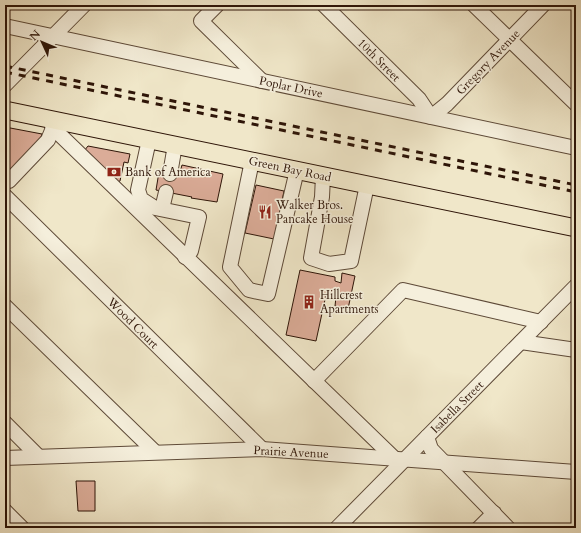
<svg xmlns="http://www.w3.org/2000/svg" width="581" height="533" viewBox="0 0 581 533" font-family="Cardo,serif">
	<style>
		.building { fill: #dbac98; stroke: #2e1508 }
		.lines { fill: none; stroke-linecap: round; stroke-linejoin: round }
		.minor-casing { stroke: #5e4a38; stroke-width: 16 }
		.major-casing { stroke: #2e1508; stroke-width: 19 }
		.minor { stroke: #f5efdc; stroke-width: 14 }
		.major { stroke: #f0e7c9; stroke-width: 17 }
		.rail { stroke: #2e1508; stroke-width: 3; stroke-dasharray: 7 7; stroke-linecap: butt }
		.labels { text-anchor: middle; stroke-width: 3; stroke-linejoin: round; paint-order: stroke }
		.street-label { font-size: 12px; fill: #2e1508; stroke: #f5efdc }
		.poi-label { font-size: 12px; fill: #2e1508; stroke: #f5efdc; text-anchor: start }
	</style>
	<rect width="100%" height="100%" fill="#f0e7c9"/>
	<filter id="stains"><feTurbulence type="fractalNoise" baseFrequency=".005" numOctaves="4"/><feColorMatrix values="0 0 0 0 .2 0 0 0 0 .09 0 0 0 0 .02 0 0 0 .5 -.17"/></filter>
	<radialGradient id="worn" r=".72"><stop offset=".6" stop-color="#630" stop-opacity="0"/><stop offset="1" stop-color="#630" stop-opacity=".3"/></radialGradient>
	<g class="building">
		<path d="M5 127 42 134 40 140 7 174 5 173Z"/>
		<path d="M88 146 130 154 128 163 124 162 120 181 117 183 84 151Z"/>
		<path d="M182 165 223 174 217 202 191 198 192 197 156 190 159 172 179 176Z"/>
		<path d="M256 185 284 191 274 239 245 233Z"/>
		<path d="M300 270 335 277V281L341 283 342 273 355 276 348 309 335 306 336 297 326 295 316 341 286 335Z"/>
		<path d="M76 481H95V511H78Z"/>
	</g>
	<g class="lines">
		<g class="minor-casing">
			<g id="minor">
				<path d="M217 5 201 21 262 81"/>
				<path d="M324 5 419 99 431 117 447 104 543 5"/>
				<path d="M474 5 576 104"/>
				<path d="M5 26 576 148"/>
				<path d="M5 85 84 5"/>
				<path d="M50 119 53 128 395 459"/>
				<path d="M149 140 138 190 141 199 155 208 199 217 191 251 185 257"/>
				<path d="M252 161 230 267 249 290 268 294 297 170"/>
				<path d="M170 174 175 145"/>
				<path d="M323 176 322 197 311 258 329 264 351 261 367 185"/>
				<path d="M5 178 9 181 48 140 53 128"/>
				<path d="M5 196 262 449"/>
				<path d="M162 209 166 192"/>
				<path d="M5 306 155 452"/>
				<path d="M521 342 576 350"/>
				<path d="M314 381 403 290 541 322"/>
				<path d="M5 423 38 456"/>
				<path d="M427 437 431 449 508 528"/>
				<path d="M5 458 262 449 576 472"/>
				<path d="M5 511 22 528"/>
				<path d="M337 528 576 286"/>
				<path d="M479 528 494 513"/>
			</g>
		</g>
		<g class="major-casing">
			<path id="major" d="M5 110 576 228"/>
		</g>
		<use href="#minor" class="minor"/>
		<use href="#major" class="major"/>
		<g class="rail">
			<path d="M5 66 576 185"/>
			<path d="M5 72 576 192"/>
		</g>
	</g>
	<defs>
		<g id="bank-bare" transform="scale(1.08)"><path d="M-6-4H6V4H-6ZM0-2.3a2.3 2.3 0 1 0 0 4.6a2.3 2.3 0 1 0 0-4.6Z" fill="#8f2418" stroke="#f5efdc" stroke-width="2.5" paint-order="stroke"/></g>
		<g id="restaurant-bare" transform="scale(1.08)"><path d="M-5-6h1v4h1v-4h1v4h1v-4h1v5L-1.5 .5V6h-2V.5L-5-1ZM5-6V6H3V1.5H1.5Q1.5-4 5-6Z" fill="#8f2418" stroke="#f5efdc" stroke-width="2.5" paint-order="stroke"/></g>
		<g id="building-bare" transform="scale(1.08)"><path d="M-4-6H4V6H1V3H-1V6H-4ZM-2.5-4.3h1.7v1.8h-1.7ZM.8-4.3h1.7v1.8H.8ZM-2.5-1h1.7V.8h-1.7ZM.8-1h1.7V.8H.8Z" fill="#8f2418" stroke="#f5efdc" stroke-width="2.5" paint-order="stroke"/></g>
	</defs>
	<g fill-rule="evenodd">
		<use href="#bank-bare" x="114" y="172"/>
		<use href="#restaurant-bare" x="265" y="212"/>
		<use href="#building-bare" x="309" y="302"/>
	</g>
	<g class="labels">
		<g class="street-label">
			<text transform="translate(379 60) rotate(45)" y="4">10th Street</text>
			<text transform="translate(488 62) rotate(-46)" y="4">Gregory Avenue</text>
			<text transform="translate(291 87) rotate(12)" y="4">Poplar Drive</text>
			<text transform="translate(290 169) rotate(12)" y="4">Green Bay Road</text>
			<text transform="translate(133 323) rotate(45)" y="4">Wood Court</text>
			<text transform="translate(457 407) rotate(-45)" y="4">Isabella Street</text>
			<text transform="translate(291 452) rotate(3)" y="4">Prairie Avenue</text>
		</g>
		<g class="poi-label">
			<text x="125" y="176">Bank of America</text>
			<text x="276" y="209">Walker Bros.<tspan x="276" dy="14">Pancake House</tspan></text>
			<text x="320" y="299">Hillcrest<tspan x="320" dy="14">Apartments</tspan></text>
		</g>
	</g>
	<rect width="581" height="533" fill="none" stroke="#f0e7c9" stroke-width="20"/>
	<rect x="6" y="6" width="569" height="521" fill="none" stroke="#2e1508" stroke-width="2"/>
	<rect x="10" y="10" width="561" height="513" fill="none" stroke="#2e1508"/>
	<g transform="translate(42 42) rotate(314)" stroke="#f5efdc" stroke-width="3" paint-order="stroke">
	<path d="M0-3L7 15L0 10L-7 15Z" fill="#2e1508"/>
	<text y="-6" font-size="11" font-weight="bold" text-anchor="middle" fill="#2e1508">N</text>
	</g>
	<rect width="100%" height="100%" filter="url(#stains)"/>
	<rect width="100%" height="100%" fill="url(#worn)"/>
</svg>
